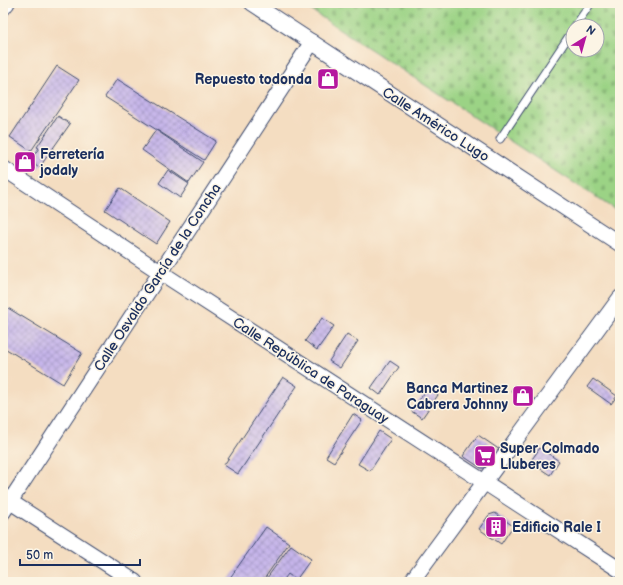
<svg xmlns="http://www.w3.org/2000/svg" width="623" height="585" viewBox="0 0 623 585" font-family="'Balsamiq Sans',sans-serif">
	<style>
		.cemetery { fill: url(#cemetery-stones); stroke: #5b8172; fill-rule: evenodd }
		.building { fill: url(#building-cross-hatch) }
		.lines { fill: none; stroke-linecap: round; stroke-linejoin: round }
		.service-casing { stroke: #3c496d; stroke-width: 9 }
		.minor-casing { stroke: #3c496d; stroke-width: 17 }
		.service { stroke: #fff; stroke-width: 7 }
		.minor { stroke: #fff; stroke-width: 15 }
		.labels { text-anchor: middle; stroke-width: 3; stroke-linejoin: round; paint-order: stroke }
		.poi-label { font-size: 14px; font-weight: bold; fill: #1b2f5e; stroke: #fcf5e5; text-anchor: start }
		.street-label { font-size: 14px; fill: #1b2f5e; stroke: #fcf5e5 }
	</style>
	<defs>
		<pattern id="cemetery-stones" width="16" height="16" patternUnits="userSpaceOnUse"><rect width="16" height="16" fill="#9bd385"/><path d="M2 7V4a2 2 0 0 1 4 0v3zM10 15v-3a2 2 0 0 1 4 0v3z" fill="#85b575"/></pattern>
		<pattern id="building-cross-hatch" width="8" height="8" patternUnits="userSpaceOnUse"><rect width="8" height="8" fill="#c6b5ea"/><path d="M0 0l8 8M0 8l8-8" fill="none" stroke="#a094c1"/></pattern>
	</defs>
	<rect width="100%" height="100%" fill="#fcf5e5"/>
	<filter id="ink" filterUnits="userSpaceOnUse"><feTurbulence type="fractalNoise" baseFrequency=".025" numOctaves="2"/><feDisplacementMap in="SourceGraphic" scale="8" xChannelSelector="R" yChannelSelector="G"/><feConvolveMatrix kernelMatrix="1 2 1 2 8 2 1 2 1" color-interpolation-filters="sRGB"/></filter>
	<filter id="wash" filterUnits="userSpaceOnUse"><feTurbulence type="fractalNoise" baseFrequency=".012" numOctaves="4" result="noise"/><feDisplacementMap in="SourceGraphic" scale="16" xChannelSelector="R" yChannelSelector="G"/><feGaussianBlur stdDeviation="0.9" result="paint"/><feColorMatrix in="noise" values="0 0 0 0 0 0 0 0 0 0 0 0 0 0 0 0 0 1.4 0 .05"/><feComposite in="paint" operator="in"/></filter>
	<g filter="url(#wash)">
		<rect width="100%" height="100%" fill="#f4ddc1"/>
		<path class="cemetery" d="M300 3H620V213ZM573 26H597V50H573Z"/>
		<g id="blocks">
			<g class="building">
				<path d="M57 66 79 80 31 151 10 137Z"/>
				<path d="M117 79 216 141 204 160 105 97Z"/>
				<path d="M58 116 70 124 39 168 30 161 39 148 37 147Z"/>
				<path d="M156 130 203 162 189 183 142 150Z"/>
				<path d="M168 170 189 184 180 198 159 183Z"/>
				<path d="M120 188 170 222 156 244 105 210Z"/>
				<path d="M3 305 82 353 63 384 3 347Z"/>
				<path d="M322 318 334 326 317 350 305 341Z"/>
				<path d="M347 334 358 341 340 368 329 361Z"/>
				<path d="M390 361 399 367 380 395 371 388Z"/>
				<path d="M283 377 297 386 238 474 224 465Z"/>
				<path d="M593 379 617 396 611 404 587 387Z"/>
				<path d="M515 385 535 400 531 406 511 391Z"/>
				<path d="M428 388 438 395 422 418 411 411Z"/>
				<path d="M353 414 362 420 334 462 326 457Z"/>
				<path d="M379 431 391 439 370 471 358 464Z"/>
				<path d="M478 435 500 450 488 468H481L463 456Z"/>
				<path d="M540 448 559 461 550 475 530 462Z"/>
				<path d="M495 513 513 526 501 544 479 529 489 515Z"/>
				<path d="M266 527 289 543 262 582H227Z"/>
				<path d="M291 545 311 559 296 580 288 574 282 582H264Z"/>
			</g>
		</g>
	</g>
	<g filter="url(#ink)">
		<use href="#blocks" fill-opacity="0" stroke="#3c496d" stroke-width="1"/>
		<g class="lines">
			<g class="service-casing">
				<g id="service">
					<path d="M575 26 591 3"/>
					<path d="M500 139 573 30"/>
				</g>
			</g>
			<g class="minor-casing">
				<g id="minor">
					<path d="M252 3 620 244"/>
					<path d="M3 8 7 3"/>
					<path d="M3 168 160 272 620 570"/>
					<path d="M3 497 135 582"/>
					<path d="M3 512 312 42"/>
					<path d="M411 582 620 298"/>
				</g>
			</g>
			<use href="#service" class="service"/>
			<use href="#minor" class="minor"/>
		</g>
	</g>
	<defs>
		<g id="shop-square" transform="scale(1.15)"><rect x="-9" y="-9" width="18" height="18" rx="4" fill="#b5179e" stroke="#fcf5e5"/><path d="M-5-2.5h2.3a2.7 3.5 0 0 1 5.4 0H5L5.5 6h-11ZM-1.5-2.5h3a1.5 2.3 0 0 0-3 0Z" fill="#fff"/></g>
		<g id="supermarket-square" transform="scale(1.15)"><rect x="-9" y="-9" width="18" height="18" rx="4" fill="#b5179e" stroke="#fcf5e5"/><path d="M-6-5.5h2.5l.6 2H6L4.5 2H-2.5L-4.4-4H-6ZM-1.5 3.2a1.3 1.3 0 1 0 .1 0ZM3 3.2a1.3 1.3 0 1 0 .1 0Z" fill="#fff"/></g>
		<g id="building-square" transform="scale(1.15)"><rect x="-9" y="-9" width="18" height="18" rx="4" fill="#b5179e" stroke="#fcf5e5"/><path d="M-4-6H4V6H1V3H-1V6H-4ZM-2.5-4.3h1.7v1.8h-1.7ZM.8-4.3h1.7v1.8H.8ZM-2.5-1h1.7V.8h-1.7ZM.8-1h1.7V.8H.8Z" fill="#fff"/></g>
	</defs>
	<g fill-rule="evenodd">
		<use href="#shop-square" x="328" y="79"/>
		<use href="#shop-square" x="25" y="162"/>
		<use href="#shop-square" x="523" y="396"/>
		<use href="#supermarket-square" x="485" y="456"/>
		<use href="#building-square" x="496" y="527"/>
	</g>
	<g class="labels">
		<g class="poi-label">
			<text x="312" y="84" text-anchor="end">Repuesto todonda</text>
			<text x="40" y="159">Ferretería<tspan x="40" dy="16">jodaly</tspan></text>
			<text x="508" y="393" text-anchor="end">Banca Martinez<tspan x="508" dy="16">Cabrera Johnny</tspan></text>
			<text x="500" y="453">Super Colmado<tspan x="500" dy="16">Lluberes</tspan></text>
			<text x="512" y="532">Edificio Rale I</text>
		</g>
		<g class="street-label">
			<text transform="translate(436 124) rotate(33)" y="5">Calle Américo Lugo</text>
			<text transform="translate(157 277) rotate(-57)" y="5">Calle Osvaldo García de la Concha</text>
			<text transform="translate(311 370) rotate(33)" y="5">Calle República de Paraguay</text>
		</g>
	</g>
	<rect width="623" height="585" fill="none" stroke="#fcf5e5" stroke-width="16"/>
	<g transform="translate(585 38) rotate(37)"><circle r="19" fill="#fcf5e5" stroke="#a2a6af"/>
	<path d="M0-3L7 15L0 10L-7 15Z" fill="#b5179e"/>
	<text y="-6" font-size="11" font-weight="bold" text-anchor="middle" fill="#1b2f5e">N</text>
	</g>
	<path d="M20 559v6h120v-6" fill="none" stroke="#1b2f5e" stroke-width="2"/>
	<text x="26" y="559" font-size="12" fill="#1b2f5e" stroke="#fcf5e5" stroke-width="3" paint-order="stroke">50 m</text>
</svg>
